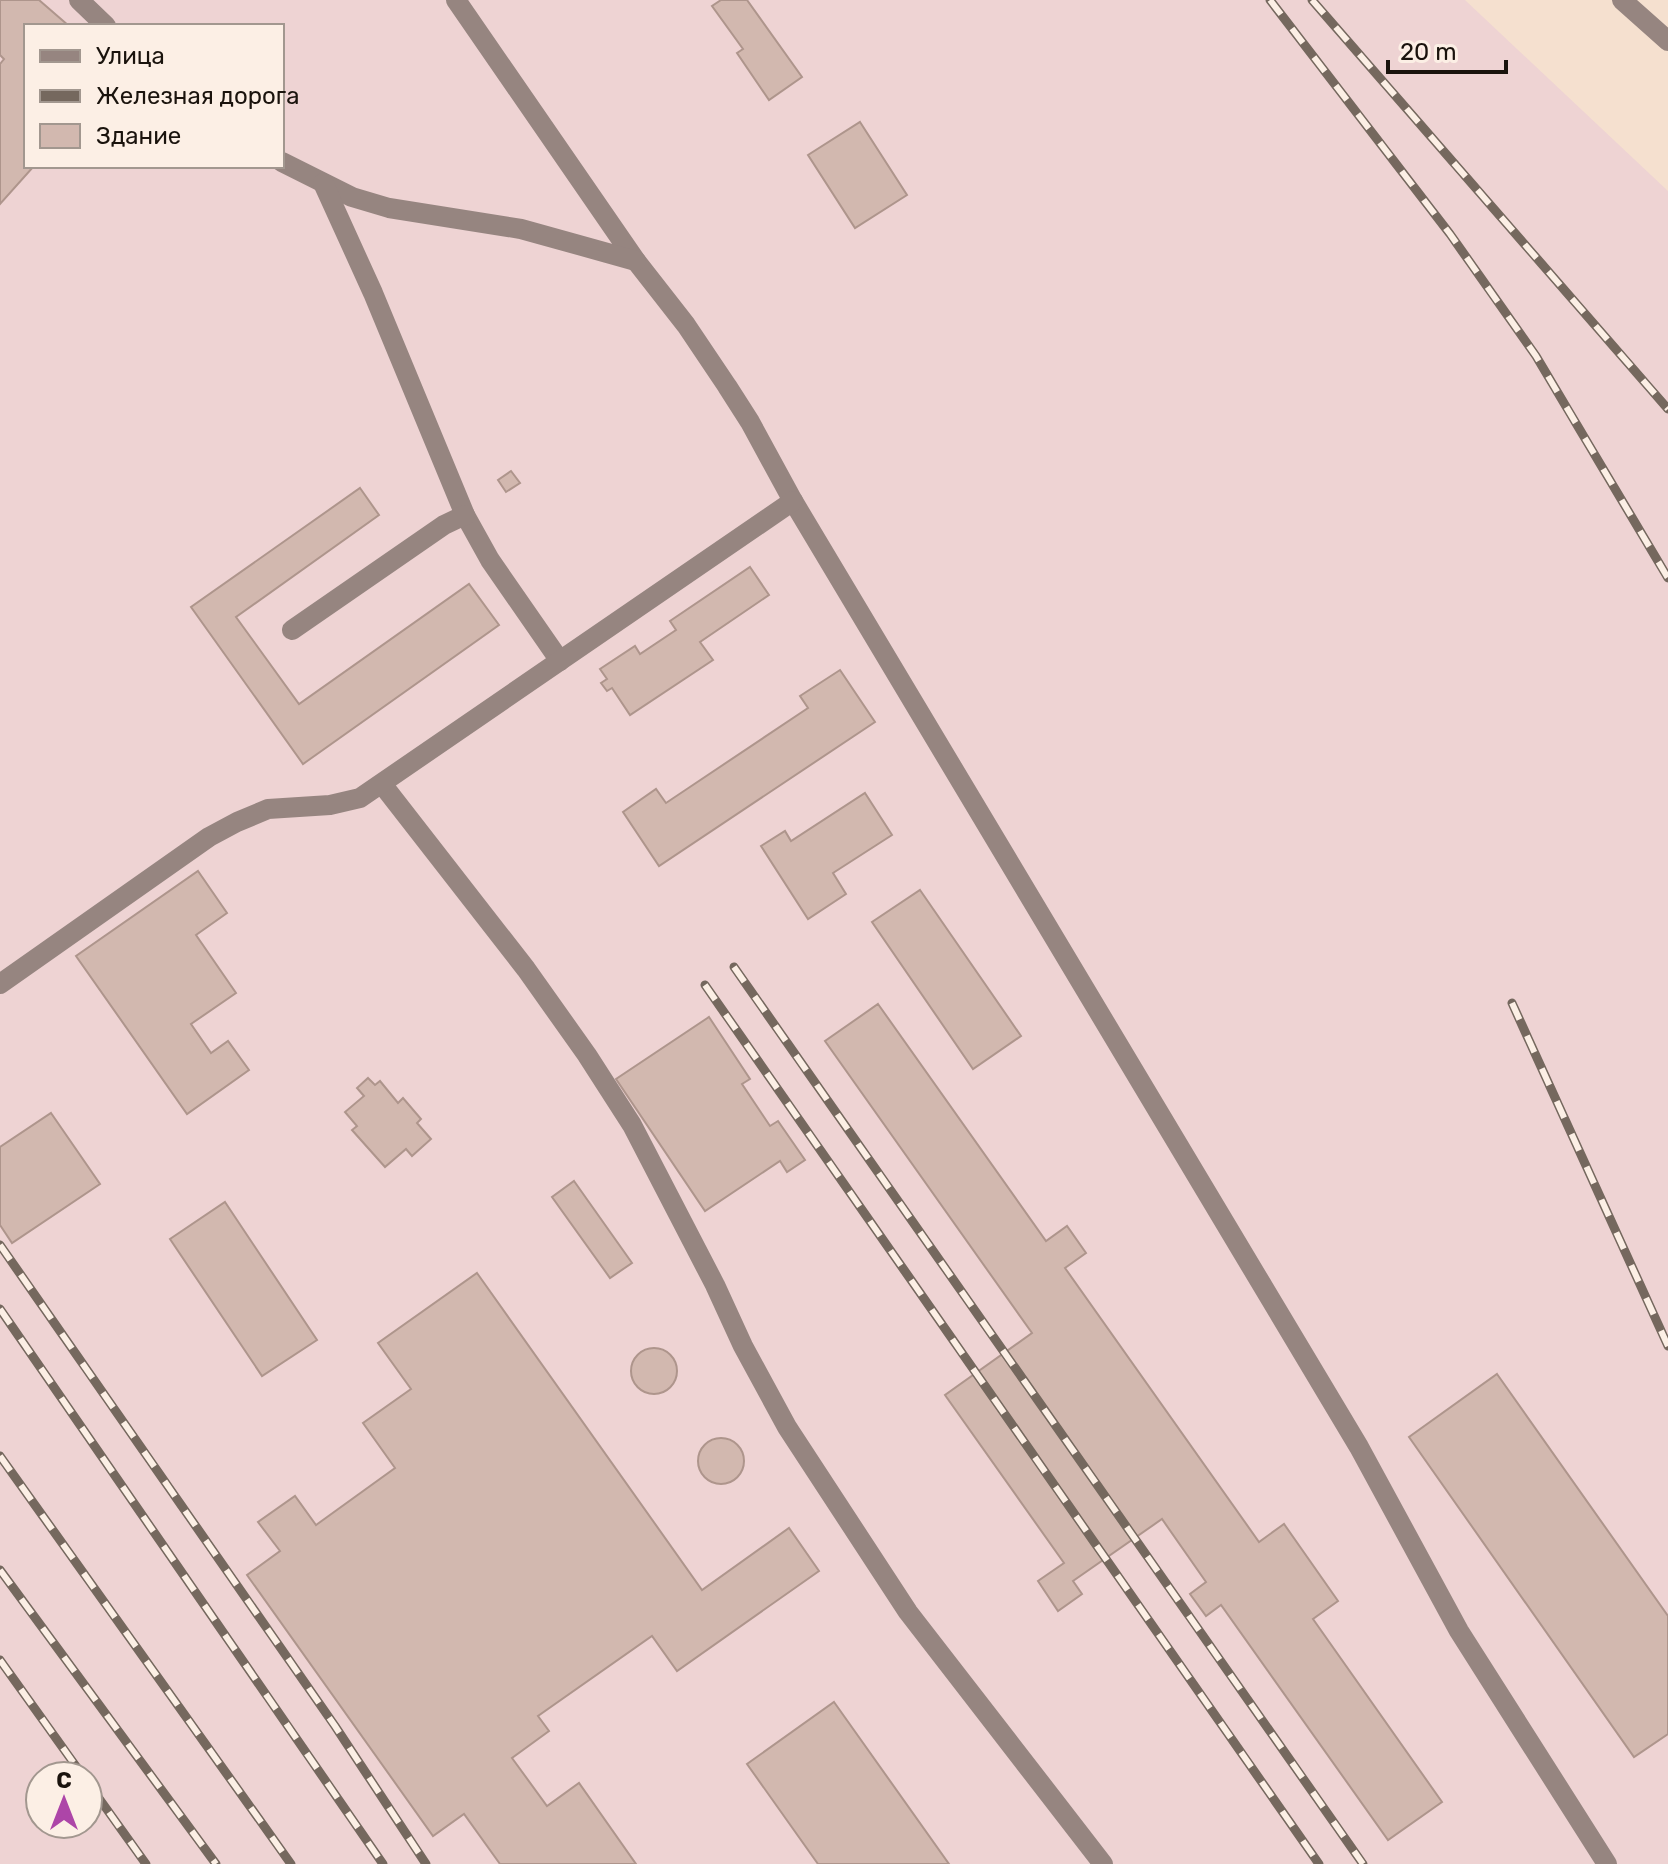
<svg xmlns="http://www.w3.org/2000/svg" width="1668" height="1864" viewBox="0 0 1668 1864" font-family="Rubik,sans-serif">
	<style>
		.industrial { fill: #eed3d3; fill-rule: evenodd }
		.building { fill: #d2b8af; stroke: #ae958c; stroke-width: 2 }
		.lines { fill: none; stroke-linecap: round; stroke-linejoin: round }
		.service { stroke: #968580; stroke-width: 20 }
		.minor { stroke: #968580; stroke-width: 20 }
		.rail-casing { stroke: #75685e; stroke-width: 9 }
		.rail { stroke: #fcefe5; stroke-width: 6; stroke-dasharray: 18; stroke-linecap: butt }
	</style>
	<rect width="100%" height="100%" fill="#f5e0cf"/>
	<path class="industrial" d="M0 0H1465L1668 191V1864H0ZM26 26H282V166H26ZM40 1776H88V1824H40Z"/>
	<g class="building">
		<path d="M0 0H39L69 26H26V166H34L0 204V64L4 59 0 55Z"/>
		<path d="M721 0H747L802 77 769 100 737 53 743 49 712 6Z"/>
		<path d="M860 122 907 195 855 228 808 155Z"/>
		<path d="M511 471 520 483 506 492 498 480Z"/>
		<path d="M360 488 379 515 236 617 299 704 469 584 499 625 303 764 191 607Z"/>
		<path d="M750 567 769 595 700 642 713 660 630 715 612 688 607 691 601 683 607 679 600 669 635 646 640 654 676 630 670 621Z"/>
		<path d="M840 670 875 722 659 866 623 812 656 789 666 803 808 708 800 696Z"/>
		<path d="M865 793 892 835 833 873 846 894 808 919 761 846 785 831 791 841Z"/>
		<path d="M198 871 227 913 196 935 236 993 191 1024 211 1053 228 1041 249 1070 187 1114 76 956Z"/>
		<path d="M920 890 1021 1036 973 1069 872 922Z"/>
		<path d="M878 1004 1046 1241 1067 1226 1086 1253 1065 1268 1259 1542 1284 1524 1338 1601 1313 1619 1442 1802 1388 1840 1221 1605 1206 1616 1190 1594 1206 1582 1162 1519 1073 1581 1082 1594 1058 1611 1038 1581 1064 1563 945 1395 1032 1333 825 1041Z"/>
		<path d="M709 1017 750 1079 742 1084 770 1126 778 1121 805 1160 787 1172 780 1161 705 1211 616 1079Z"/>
		<path d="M368 1078 375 1085 380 1081 398 1103 403 1098 421 1119 417 1123 431 1139 412 1156 406 1149 385 1167 352 1130 357 1126 345 1112 364 1096 357 1088Z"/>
		<path d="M51 1113 100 1184 12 1243 0 1225V1147Z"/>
		<path d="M574 1181 632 1263 610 1278 552 1197Z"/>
		<path d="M225 1202 317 1340 262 1376 170 1239Z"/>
		<path d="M477 1273 702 1590 789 1528 819 1571 677 1671 652 1636 538 1716 549 1731 512 1758 547 1806 579 1783 636 1864H500L464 1814 433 1836 247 1575 280 1551 258 1522 295 1496 316 1525 395 1468 363 1423 411 1389 378 1343Z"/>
		<circle cx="654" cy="1371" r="23"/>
		<path d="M1497 1374 1668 1616V1734L1634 1757 1409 1437Z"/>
		<circle cx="721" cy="1461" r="23"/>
		<path d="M834 1702 949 1864H818L747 1764Z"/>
	</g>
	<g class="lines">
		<g class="service">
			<path d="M79 0 106 26"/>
			<path d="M456 0 636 261 686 325 727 386 750 422 793 501 1359 1447 1459 1631 1607 1864"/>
			<path d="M282 162 352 197 389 208 521 229 636 261"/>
			<path d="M323 183 373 293 465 515 490 560 560 661"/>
			<path d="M292 630 444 525 465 515"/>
			<path d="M382 784 526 969 587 1055 632 1125 715 1285 743 1346 787 1427 908 1612 1103 1864"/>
			<path d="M0 984 209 837 237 822 268 809 330 805 360 798 793 501"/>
		</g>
		<path class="minor" d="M1622 0 1668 41"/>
		<g class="rail-casing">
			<g id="rail">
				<path d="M1270 0 1450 234 1536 356 1668 578"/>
				<path d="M1312 0 1668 409"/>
				<path d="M734 967 1363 1864"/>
				<path d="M705 985 1319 1864"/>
				<path d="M1512 1003 1668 1346"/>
				<path d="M0 1245 335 1726 426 1864"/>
				<path d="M0 1309 383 1864"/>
				<path d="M0 1456 291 1864"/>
				<path d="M0 1570 216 1864"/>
				<path d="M0 1660 83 1776"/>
				<path d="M88 1783 146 1864"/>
			</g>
		</g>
		<use href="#rail" class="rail"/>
	</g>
	<rect x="24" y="24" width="260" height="144" fill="#fcefe5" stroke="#a2978f" stroke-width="2"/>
	<rect x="40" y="50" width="40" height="12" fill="#968580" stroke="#a2978f" stroke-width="2"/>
	<text x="96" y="64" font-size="24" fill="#1a130d">Улица</text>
	<rect x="40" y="90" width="40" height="12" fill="#75685e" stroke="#a2978f" stroke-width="2"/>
	<text x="96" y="104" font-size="24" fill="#1a130d">Железная дорога</text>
	<rect x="40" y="124" width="40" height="24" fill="#d2b8af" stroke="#a2978f" stroke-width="2"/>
	<text x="96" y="144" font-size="24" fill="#1a130d">Здание</text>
	<g transform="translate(64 1800)"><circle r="38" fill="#fcefe5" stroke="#a2978f" stroke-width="2"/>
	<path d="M0-6L14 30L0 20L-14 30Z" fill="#ad45a8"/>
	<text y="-12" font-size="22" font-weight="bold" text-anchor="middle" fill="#1a130d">С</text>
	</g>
	<path d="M1388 60v12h118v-12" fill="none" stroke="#1a130d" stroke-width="4"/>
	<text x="1400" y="60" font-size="24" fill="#1a130d" stroke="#fcefe5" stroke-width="6" paint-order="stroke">20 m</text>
</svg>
